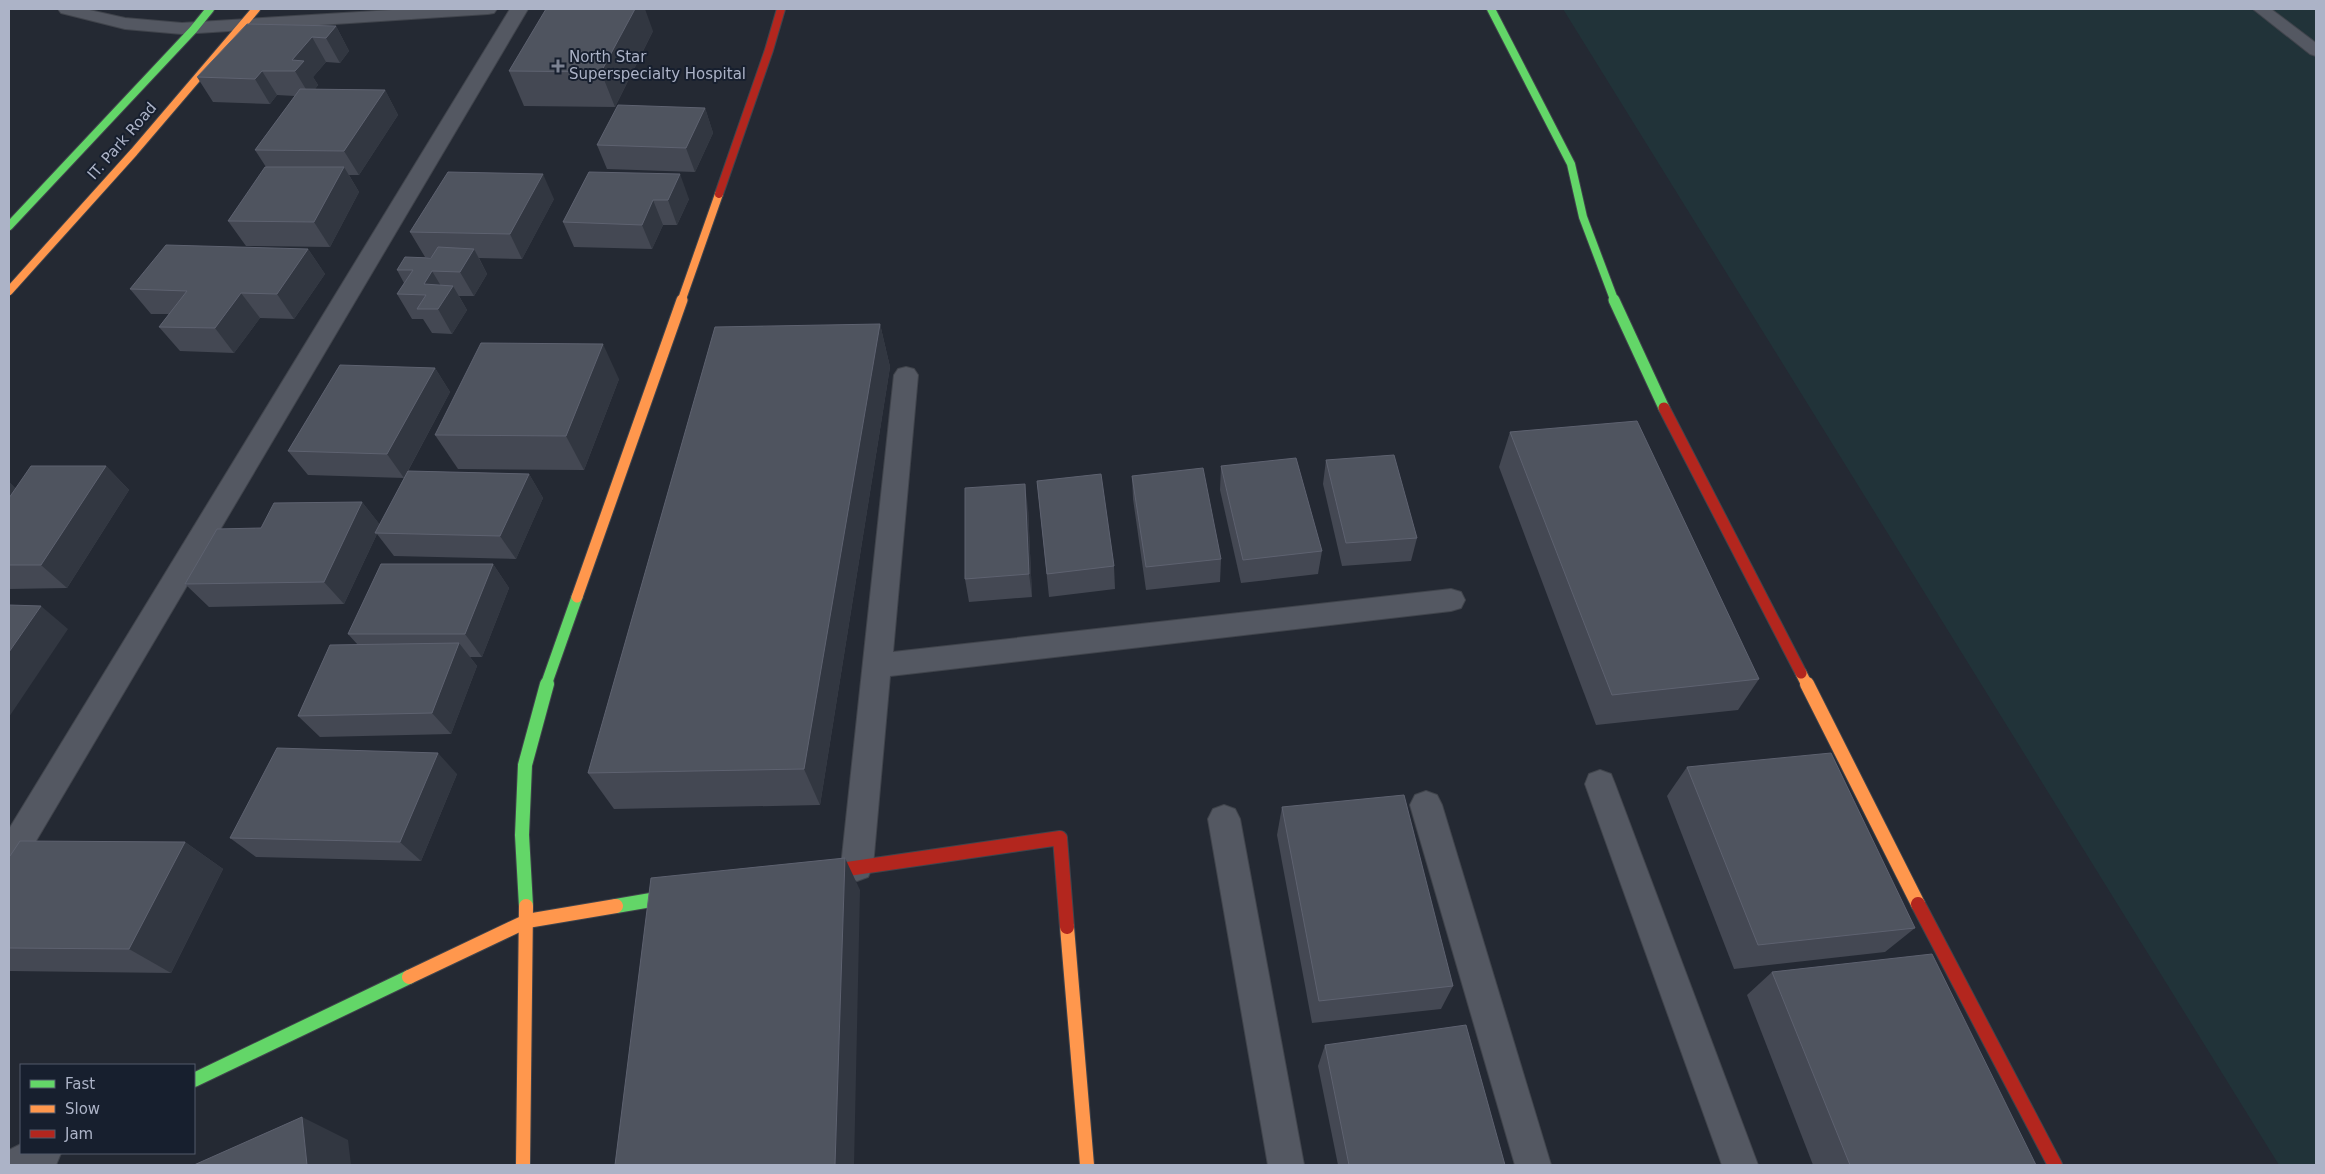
<svg xmlns="http://www.w3.org/2000/svg" width="2325" height="1174" viewBox="0 0 2325 1174" font-family="'DejaVu Sans',sans-serif">
	<style>
		.green { fill: #213339 }
		.lines { fill: none; stroke-linecap: round; stroke-linejoin: round }
		.lane-casing { stroke: #40444c; stroke-width: 2 }
		.street-casing { stroke: #40444c; stroke-width: 2 }
		.fast-far2-casing { stroke: #40444c; stroke-width: 10 }
		.fast-far1-casing { stroke: #40444c; stroke-width: 13 }
		.fast-casing { stroke: #40444c; stroke-width: 16 }
		.slow-far2-casing { stroke: #40444c; stroke-width: 10 }
		.slow-far1-casing { stroke: #40444c; stroke-width: 13 }
		.slow-casing { stroke: #40444c; stroke-width: 16 }
		.jam-far2-casing { stroke: #40444c; stroke-width: 10 }
		.jam-far1-casing { stroke: #40444c; stroke-width: 13 }
		.jam-casing { stroke: #40444c; stroke-width: 16 }
		.lane { fill: #545862; fill-rule: evenodd }
		.street { fill: #545862; fill-rule: evenodd }
		.fast-far2 { stroke: #63d668; stroke-width: 8 }
		.fast-far1 { stroke: #63d668; stroke-width: 11 }
		.fast { stroke: #63d668; stroke-width: 14 }
		.slow-far2 { stroke: #ff974d; stroke-width: 8 }
		.slow-far1 { stroke: #ff974d; stroke-width: 11 }
		.slow { stroke: #ff974d; stroke-width: 14 }
		.jam-far2 { stroke: #b3261e; stroke-width: 8 }
		.jam-far1 { stroke: #b3261e; stroke-width: 11 }
		.jam { stroke: #b3261e; stroke-width: 14 }
		.wall { fill: #444853 }
		.shaded-wall { fill: #323741 }
		.building { fill: #4f545f; stroke: #5e6270 }
		.poi-dot { fill: #7c8393; stroke: #171f2e; stroke-width: 2 }
		.labels { text-anchor: middle; stroke-width: 4; stroke-linejoin: round; paint-order: stroke }
		.far-poi-label { font-size: 15px; fill: #acb3c7; stroke: #171f2e; text-anchor: start }
		.far-street-label { font-size: 15px; fill: #acb3c7; stroke: #171f2e }
	</style>
	<rect width="100%" height="100%" fill="#242933"/>
	<path class="green" d="M1563 9H2316V1165H2279Z"/>
	<g class="lines">
		<g class="lane-casing">
			<path id="lane" d="M2253 9H2271L2316 43V56L2310 54Z"/>
		</g>
		<g class="street-casing">
			<g id="street">
				<path d="M58 9H85L125 18 182 23 408 9H497L494 13 488 14 182 34 125 29 61 13Z"/>
				<path d="M510 9H528L20 868 9 873V829Z"/>
				<path d="M906 367 914 369 918 375 893 652 1451 589 1461 592 1465 600 1461 608 1451 611 890 676 873 866 868 877 857 881 846 877 841 866 894 375 898 369Z"/>
				<path d="M1600 770 1611 774 1615 784 1758 1165H1722L1585 784 1589 774Z"/>
				<path d="M1426 791 1437 795 1442 805 1551 1165H1515L1410 805 1415 795Z"/>
				<path d="M1224 805 1235 809 1240 819 1304 1165H1268L1208 819 1213 809Z"/>
				<path d="M21 1144V1153H61L56 1165H9V1150Z"/>
			</g>
		</g>
		<g class="fast-far2-casing">
			<g id="fast-far2">
				<path d="M1491 9 1571 164 1583 217 1615 302"/>
				<path d="M9 226 193 30 210 9"/>
			</g>
		</g>
		<g class="fast-far1-casing">
			<g id="fast-far1">
				<path d="M1614 300 1664 408"/>
				<path d="M546 685 577 597"/>
			</g>
		</g>
		<g class="fast-casing">
			<g id="fast">
				<path d="M526 906 522 835 525 765 547 684"/>
				<path d="M616 906 686 894"/>
				<path d="M194 1080 409 977"/>
			</g>
		</g>
		<g class="slow-far2-casing">
			<g id="slow-far2">
				<path d="M9 291 134 152 256 9"/>
				<path d="M681 302 719 194"/>
			</g>
		</g>
		<g class="slow-far1-casing">
			<g id="slow-far1">
				<path d="M577 597 682 300"/>
				<path d="M1801 673 1807 685"/>
			</g>
		</g>
		<g class="slow-casing">
			<g id="slow">
				<path d="M1807 684 1918 904"/>
				<path d="M1067 927 1087 1165"/>
				<path d="M409 977 527 921 616 906"/>
				<path d="M523 1165 526 906"/>
			</g>
		</g>
		<g class="jam-far2-casing">
			<path id="jam-far2" d="M719 194 769 50 781 9"/>
		</g>
		<g class="jam-far1-casing">
			<path id="jam-far1" d="M1664 408 1801 673"/>
		</g>
		<g class="jam-casing">
			<g id="jam">
				<path d="M813 874 1060 838 1067 927"/>
				<path d="M1918 904 2055 1165"/>
			</g>
		</g>
		<use href="#lane" class="lane"/>
		<use href="#street" class="street"/>
		<use href="#fast-far2" class="fast-far2"/>
		<use href="#fast-far1" class="fast-far1"/>
		<use href="#fast" class="fast"/>
		<use href="#slow-far2" class="slow-far2"/>
		<use href="#slow-far1" class="slow-far1"/>
		<use href="#slow" class="slow"/>
		<use href="#jam-far2" class="jam-far2"/>
		<use href="#jam-far1" class="jam-far1"/>
		<use href="#jam" class="jam"/>
	</g>
	<g class="wall">
		<path d="M336 26 349 51 340 63 326 62 313 77 318 85 315 89 385 90 398 115 359 175H349L359 192 330 247 246 246 228 221 266 167 255 150 295 96 277 95 270 104 213 102 197 77Z"/>
		<path d="M653 31 615 107 524 106 509 71Z"/>
		<path d="M705 108 713 133 695 172 607 169 597 145Z"/>
		<path d="M589 172 689 199 677 225H663L652 249 574 247 563 222Z"/>
		<path d="M554 199 522 259 479 258 487 274 474 296H459L467 310 452 334 432 333 423 319H412L397 294 404 283 397 270 431 258 432 257H425L410 232Z"/>
		<path d="M308 249 325 274 294 319 260 318 234 353 180 351 159 327 169 314H151L130 289Z"/>
		<path d="M880 324 890 367 820 805 614 809 588 773Z"/>
		<path d="M435 368 450 392 408 471 529 474 543 498 516 559 394 556 377 534 344 604 209 607 185 584 362 502 380 525 404 478 308 475 288 451Z"/>
		<path d="M619 379 584 470 458 469 435 435Z"/>
		<path d="M1510 432 1759 679 1738 710 1596 725 1499 467Z"/>
		<path d="M1326 460 1417 538 1411 561 1342 566 1323 484Z"/>
		<path d="M106 466 129 490 67 588 9 589V482L15 488Z"/>
		<path d="M1221 466 1322 551 1318 574 1241 583 1220 490Z"/>
		<path d="M1132 476 1221 559 1220 582 1146 590 1133 499Z"/>
		<path d="M1037 481 1114 566 1115 589 1049 597Z"/>
		<path d="M1028 508 1032 597 969 602 965 579Z"/>
		<path d="M493 564 509 588 482 657H470L477 666 451 734 320 737 298 716 358 645 348 634Z"/>
		<path d="M1687 767 1915 928 1885 952 1734 969 1667 796Z"/>
		<path d="M457 774 421 861 256 857 230 838Z"/>
		<path d="M1282 807 1453 986 1441 1009 1312 1023 1277 835Z"/>
		<path d="M185 842 223 869 171 973 9 971V856Z"/>
		<path d="M1772 972 2036 1165H1813L1747 995Z"/>
		<path d="M1325 1045 1505 1165H1338L1318 1066Z"/>
	</g>
	<g class="shaded-wall">
		<path d="M635 9H645L653 31 615 107 601 72Z"/>
		<path d="M336 26 349 51 340 63 326 38Z"/>
		<path d="M312 37 326 62 313 77 318 85 310 96 295 71 292 60Z"/>
		<path d="M262 71 277 95 270 104 255 79Z"/>
		<path d="M385 90 398 115 359 175 344 151Z"/>
		<path d="M705 108 713 133 695 172 686 148Z"/>
		<path d="M344 167 359 192 330 247 314 222Z"/>
		<path d="M543 174 554 199 522 259 510 234Z"/>
		<path d="M680 174 689 199 677 225 668 200Z"/>
		<path d="M653 200 663 225 652 249 642 225Z"/>
		<path d="M308 249 325 274 294 319 277 294Z"/>
		<path d="M474 249 487 274 474 296 460 272Z"/>
		<path d="M432 271 447 296 453 286 467 310 452 334 424 284Z"/>
		<path d="M241 293 260 318 234 353 215 328Z"/>
		<path d="M880 324 890 367 820 805 804 769Z"/>
		<path d="M603 344 619 379 584 470 566 436Z"/>
		<path d="M435 368 450 392 404 478 387 454Z"/>
		<path d="M106 466 129 490 67 588 41 565Z"/>
		<path d="M529 474 543 498 516 559 500 536Z"/>
		<path d="M9 482 23 495 9 515Z"/>
		<path d="M1025 484 1028 508 1032 597 1029 574Z"/>
		<path d="M362 502 381 526 375 533 377 534 344 604 324 582Z"/>
		<path d="M493 564 509 588 482 657 465 634Z"/>
		<path d="M41 606 68 629 9 717V652Z"/>
		<path d="M459 643 477 666 451 734 432 713Z"/>
		<path d="M438 753 457 774 421 861 400 842Z"/>
		<path d="M185 842 223 869 171 973 129 949Z"/>
		<path d="M845 858 860 890 854 1165H835Z"/>
		<path d="M302 1117 348 1140 351 1165H307Z"/>
	</g>
	<g class="building">
		<path d="M546 9H635L601 72 509 71Z"/>
		<path d="M247 24 336 26 326 38 312 37 292 60 304 61 295 71H262L255 79 197 77Z"/>
		<path d="M300 89 385 90 344 151 255 150Z"/>
		<path d="M618 105 705 108 686 148 597 145Z"/>
		<path d="M265 167H344L314 222 228 221Z"/>
		<path d="M448 172 543 174 510 234 410 232Z"/>
		<path d="M589 172 680 174 668 200H653L642 225 563 222Z"/>
		<path d="M166 245 308 249 277 294 241 293 215 328 159 327 187 291 130 289Z"/>
		<path d="M438 247 474 249 460 272 432 271 424 284 453 286 438 309H417L426 295 397 294 413 270H397L405 257 431 258Z"/>
		<path d="M880 324 804 769 588 773 715 327Z"/>
		<path d="M481 343 603 344 566 436 435 435Z"/>
		<path d="M340 365 435 368 387 454 288 451Z"/>
		<path d="M1637 421 1759 679 1612 695 1510 432Z"/>
		<path d="M1394 455 1417 538 1346 543 1326 460Z"/>
		<path d="M1296 458 1322 551 1243 560 1221 466Z"/>
		<path d="M31 466H106L41 565H9V498Z"/>
		<path d="M1203 468 1221 559 1146 567 1132 476Z"/>
		<path d="M408 471 529 474 500 536 375 533Z"/>
		<path d="M1101 474 1114 566 1047 574 1037 481Z"/>
		<path d="M1025 484 1029 574 965 579V488Z"/>
		<path d="M362 502 324 582 185 584 217 529 261 528 274 503Z"/>
		<path d="M381 564H493L465 634H348Z"/>
		<path d="M9 605 41 606 9 652Z"/>
		<path d="M459 643 432 713 298 716 330 645Z"/>
		<path d="M277 748 438 753 400 842 230 838Z"/>
		<path d="M1831 753 1915 928 1758 945 1687 767Z"/>
		<path d="M1404 795 1453 986 1319 1001 1282 807Z"/>
		<path d="M20 841 185 842 129 949 9 948V856H10Z"/>
		<path d="M845 858 835 1165H615L651 878Z"/>
		<path d="M1932 954 2036 1165H1850L1772 972Z"/>
		<path d="M1466 1025 1505 1165H1349L1325 1045Z"/>
		<path d="M302 1117 307 1165H194Z"/>
	</g>
	<path class="poi-dot" d="M555.5 58.5h5v5h5v5h-5v5h-5v-5h-5v-5h5z"/>
	<g class="labels">
		<g class="far-poi-label">
			<text x="569" y="62">North Star<tspan x="569" dy="17">Superspecialty Hospital</tspan></text>
		</g>
		<g class="far-street-label">
			<text transform="translate(122 141) rotate(-49)" y="5">IT. Park Road</text>
		</g>
	</g>
	<rect width="2325" height="1174" fill="none" stroke="#acb3c7" stroke-width="20"/>
	<rect x="20" y="1064" width="175" height="90" fill="#171f2e" stroke="#535a6b"/>
	<rect x="30" y="1080" width="25" height="8" fill="#63d668" stroke="#535a6b"/>
	<text x="65" y="1089" font-size="15" fill="#acb3c7">Fast</text>
	<rect x="30" y="1105" width="25" height="8" fill="#ff974d" stroke="#535a6b"/>
	<text x="65" y="1114" font-size="15" fill="#acb3c7">Slow</text>
	<rect x="30" y="1130" width="25" height="8" fill="#b3261e" stroke="#535a6b"/>
	<text x="65" y="1139" font-size="15" fill="#acb3c7">Jam</text>
</svg>
